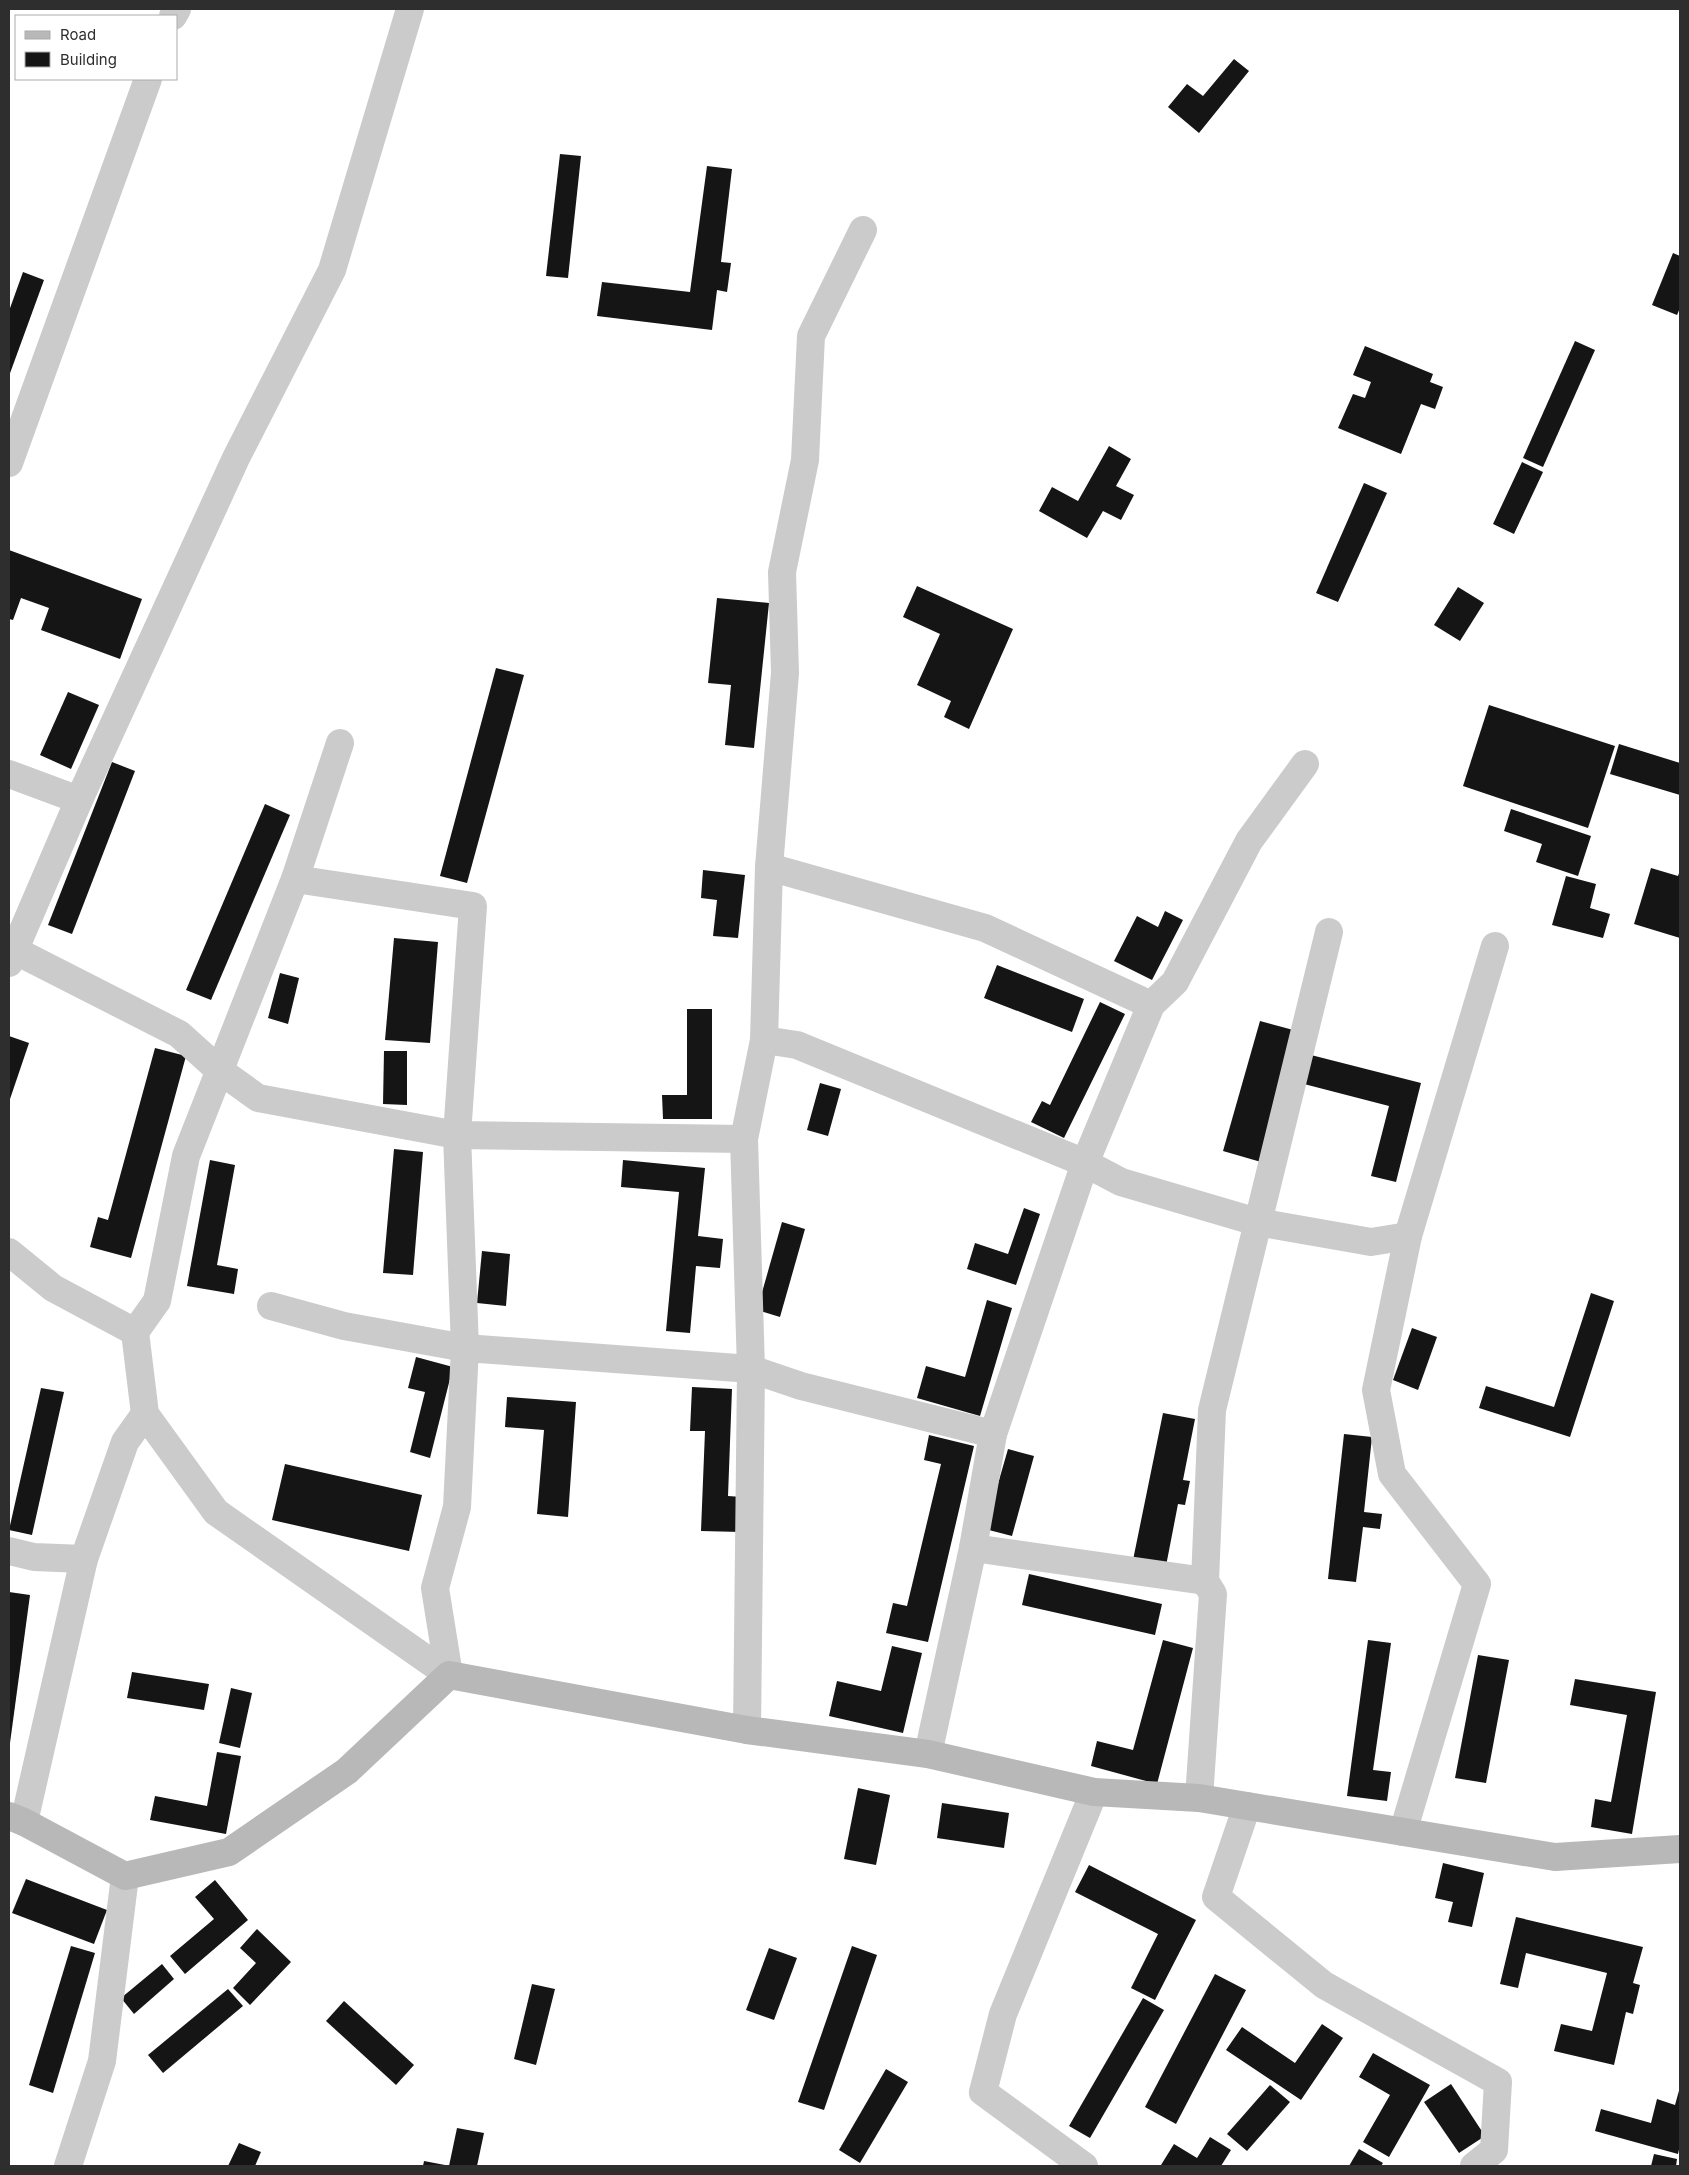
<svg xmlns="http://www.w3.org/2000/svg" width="1689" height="2175" viewBox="0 0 1689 2175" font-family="Inter,sans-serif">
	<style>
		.building { fill: #151515 }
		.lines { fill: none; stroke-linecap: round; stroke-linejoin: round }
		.street { stroke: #cbcbcb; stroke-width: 28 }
		.secondary { stroke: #b8b8b8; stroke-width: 28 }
	</style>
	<rect width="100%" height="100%" fill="#fff"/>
	<g class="building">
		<path d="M1234 59 1249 71 1199 133 1168 107 1187 84 1203 96Z"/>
		<path d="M560 154 581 156 568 278 546 276Z"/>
		<path d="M707 166 732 169 721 262 731 263 727 292 717 290 712 330 597 316 602 282 690 292Z"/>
		<path d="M1673 253 1680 256V308L1677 315 1652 305Z"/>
		<path d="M23 272 44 280 9 376V311Z"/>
		<path d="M1575 341 1595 350 1543 467 1523 458Z"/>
		<path d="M1365 346 1433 374 1430 382 1443 387 1435 409 1421 404 1401 454 1338 428 1353 394 1365 398 1371 382 1353 375Z"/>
		<path d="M1109 446 1131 459 1116 486 1134 495 1121 520 1103 511 1087 538 1039 511 1052 487 1078 501Z"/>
		<path d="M1522 462 1543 472 1514 534 1493 524Z"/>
		<path d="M1364 483 1387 493 1338 602 1316 593Z"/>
		<path d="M9 550 142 599 120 659 41 630 49 608 21 598 13 620 9 619Z"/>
		<path d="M917 586 1013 629 969 729 944 717 951 701 917 685 940 634 903 617Z"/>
		<path d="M1458 587 1484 603 1460 641 1434 625Z"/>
		<path d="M717 598 769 603 754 748 725 745 731 685 708 683Z"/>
		<path d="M496 668 524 675 467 883 440 876Z"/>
		<path d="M68 692 99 705 71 769 40 755Z"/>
		<path d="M1489 705 1615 746 1588 828 1463 786Z"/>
		<path d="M1619 744 1680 763V795L1610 774Z"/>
		<path d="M112 762 135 771 72 934 48 925Z"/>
		<path d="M265 804 290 815 211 1000 186 990Z"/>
		<path d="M1511 809 1591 836 1578 876 1536 862 1542 844 1504 831Z"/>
		<path d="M1651 868 1678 876 1680 870V938L1634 924Z"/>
		<path d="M703 870 745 875 738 938 713 936 717 900 701 898Z"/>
		<path d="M1566 876 1596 884 1590 908 1610 914 1603 938 1552 925Z"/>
		<path d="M1165 911 1183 920 1152 980 1114 961 1137 916 1158 927Z"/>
		<path d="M394 938 438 942 430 1043 385 1040Z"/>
		<path d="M997 965 1084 999 1072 1032 984 998Z"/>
		<path d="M280 973 299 978 288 1024 268 1018Z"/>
		<path d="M1100 1002 1125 1014 1064 1138 1031 1122 1042 1101 1050 1105Z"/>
		<path d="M687 1009H712V1119H663L662 1095H687Z"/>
		<path d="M1260 1021 1297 1031 1261 1162 1223 1151Z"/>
		<path d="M9 1036 29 1043 9 1102Z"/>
		<path d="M155 1048 186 1056 131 1258 90 1247 98 1217 108 1220Z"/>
		<path d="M384 1051H407V1105L383 1104Z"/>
		<path d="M1311 1055 1421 1083 1396 1182 1371 1176 1389 1106 1304 1084Z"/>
		<path d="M820 1083 841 1089 828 1136 807 1130Z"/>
		<path d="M394 1149 423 1152 413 1275 383 1273Z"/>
		<path d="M210 1160 235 1165 217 1265 238 1269 234 1294 187 1286Z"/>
		<path d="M623 1160 705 1168 698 1236 723 1239 720 1268 696 1266 690 1333 666 1331 679 1192 621 1187Z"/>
		<path d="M1024 1208 1040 1214 1016 1285 967 1269 975 1243 1008 1254Z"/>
		<path d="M782 1222 805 1229 780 1317 757 1310Z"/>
		<path d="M482 1251 510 1254 506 1306 477 1303Z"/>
		<path d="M1591 1293 1614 1301 1570 1437 1479 1408 1486 1386 1554 1407Z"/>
		<path d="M987 1300 1012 1308 980 1416 917 1398 926 1366 965 1377Z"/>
		<path d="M1412 1328 1437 1337 1418 1390 1393 1380Z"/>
		<path d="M416 1357 453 1367 430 1458 410 1452 425 1392 408 1388Z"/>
		<path d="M692 1387 732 1389 728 1496 742 1497 741 1532 701 1531 705 1431H690Z"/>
		<path d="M41 1388 64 1392 32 1535 9 1530Z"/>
		<path d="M507 1397 576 1402 568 1517 537 1514 544 1430 505 1427Z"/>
		<path d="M1163 1413 1195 1419 1183 1480 1190 1481 1185 1505 1178 1504 1166 1566 1133 1560Z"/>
		<path d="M1344 1434 1372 1437 1364 1512 1382 1514 1380 1529 1363 1527 1356 1582 1328 1579Z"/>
		<path d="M929 1435 974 1446 928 1642 886 1633 893 1603 907 1606 941 1464 924 1460Z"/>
		<path d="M1008 1449 1034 1456 1012 1536 985 1529Z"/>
		<path d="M285 1464 422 1495 409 1551 272 1520Z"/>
		<path d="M1029 1574 1162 1604 1155 1635 1022 1605Z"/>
		<path d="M9 1592 30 1595 10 1743H9Z"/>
		<path d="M1163 1640 1193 1648 1157 1784 1091 1766 1097 1741 1133 1750Z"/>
		<path d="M1368 1640 1391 1643 1373 1770 1391 1772 1387 1801 1347 1796Z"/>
		<path d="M892 1646 922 1653 903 1733 829 1716 837 1681 881 1691Z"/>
		<path d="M1478 1655 1509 1660 1486 1783 1455 1778Z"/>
		<path d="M132 1672 209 1684 204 1710 127 1698Z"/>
		<path d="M1575 1679 1656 1692 1632 1834 1591 1827 1595 1799 1611 1802 1627 1715 1570 1705Z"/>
		<path d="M231 1688 252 1693 240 1748 219 1743Z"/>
		<path d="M217 1752 241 1756 226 1834 150 1820 155 1796 207 1806Z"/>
		<path d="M858 1788 890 1795 876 1865 844 1859Z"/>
		<path d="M942 1803 1009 1813 1004 1848 937 1838Z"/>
		<path d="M1443 1863 1484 1873 1472 1927 1448 1922 1453 1902 1435 1898Z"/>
		<path d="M1089 1865 1196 1920 1155 2000 1131 1988 1158 1934 1075 1892Z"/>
		<path d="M26 1879 107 1910 94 1944 12 1913Z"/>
		<path d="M215 1880 248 1920 185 1974 170 1956 214 1919 195 1897Z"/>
		<path d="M1516 1917 1643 1947 1633 1983 1640 1985 1633 2014 1626 2012 1614 2065 1554 2051 1561 2024 1592 2031 1607 1973 1526 1953 1518 1988 1500 1984Z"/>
		<path d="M257 1929 291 1962 250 2005 233 1988 256 1963 240 1948Z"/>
		<path d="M71 1946 95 1953 53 2093 29 2085Z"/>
		<path d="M852 1946 877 1955 824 2110 798 2102Z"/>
		<path d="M769 1948 797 1958 774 2020 746 2010Z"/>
		<path d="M162 1964 174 1979 134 2014 121 1998Z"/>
		<path d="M1215 1974 1246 1990 1176 2124 1145 2107Z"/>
		<path d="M532 1984 555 1989 536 2065 514 2059Z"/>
		<path d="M228 1989 243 2006 163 2073 148 2055Z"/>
		<path d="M1143 1998 1164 2010 1090 2138 1069 2126Z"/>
		<path d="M344 2001 414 2065 396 2085 326 2021Z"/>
		<path d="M1322 2024 1343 2038 1301 2100 1226 2050 1242 2027 1295 2063Z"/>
		<path d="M1373 2053 1430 2085 1389 2157 1363 2142 1390 2095 1359 2077Z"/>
		<path d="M886 2069 908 2082 860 2163 839 2150Z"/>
		<path d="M1451 2084 1485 2136 1459 2153 1424 2102Z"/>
		<path d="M1270 2085 1290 2102 1247 2151 1227 2134Z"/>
		<path d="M1680 2087V2145L1678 2154 1595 2131 1601 2109 1651 2123 1657 2099 1675 2105Z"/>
		<path d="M457 2128 484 2133 477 2166H449Z"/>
		<path d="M1210 2137 1231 2150 1221 2166 1161 2165 1174 2144 1197 2158Z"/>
		<path d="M239 2143 261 2152 255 2166H228Z"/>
		<path d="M1359 2149 1383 2163 1381 2166H1349Z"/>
		<path d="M1654 2154 1677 2159 1676 2166H1651Z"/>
		<path d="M424 2161 445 2165V2166H423Z"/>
	</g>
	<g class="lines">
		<g class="street">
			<path d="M173 16 177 9"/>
			<path d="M9 463 148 79"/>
			<path d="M9 774 79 800"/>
			<path d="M769 867 985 928 1151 1005"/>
			<path d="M295 879 473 906 457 1135 465 1348 457 1507 435 1588 449 1675"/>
			<path d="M14 950 179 1034 219 1070 258 1098 457 1135 744 1139"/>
			<path d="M9 963 79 800 236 458 332 270 410 9"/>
			<path d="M764 1040 797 1045 1085 1163 1121 1182 1257 1222 1371 1242 1408 1236"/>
			<path d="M9 1252 53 1288 135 1332 145 1414 216 1512 449 1675"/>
			<path d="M271 1306 344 1326 465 1348 751 1369 801 1386 993 1434"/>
			<path d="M135 1332 157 1301 186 1156 295 879 340 743"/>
			<path d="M973 1548 1205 1581"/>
			<path d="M9 1551 34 1557 84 1559"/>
			<path d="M747 1730 751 1369 744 1139 764 1040 769 867 785 673 782 572 805 460 811 336 863 230"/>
			<path d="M928 1754 973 1548 993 1434 1085 1163 1151 1005 1175 982 1249 841 1305 764"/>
			<path d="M1199 1798 1213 1594 1205 1581 1212 1410 1329 932"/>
			<path d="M1247 1806 1216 1897 1324 1985 1498 2082 1494 2150 1474 2166"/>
			<path d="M24 1822 84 1559 125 1442 145 1414"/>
			<path d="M1403 1832 1477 1584 1392 1474 1376 1390 1408 1236 1495 946"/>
			<path d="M68 2166 102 2061 125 1876"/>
			<path d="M1084 2166 983 2092 1003 2014 1094 1792"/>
		</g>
		<path class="secondary" d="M9 1816 24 1822 125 1876 229 1852 347 1771 449 1675 747 1730 928 1754 1094 1792 1199 1798 1555 1857 1680 1849"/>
	</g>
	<rect width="1689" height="2175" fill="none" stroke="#2e2e2e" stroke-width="20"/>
	<rect x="15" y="15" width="162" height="65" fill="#ffffff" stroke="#ababab"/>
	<rect x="25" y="31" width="25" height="8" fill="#b8b8b8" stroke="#ababab"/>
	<text x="60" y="40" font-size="15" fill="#2e2e2e">Road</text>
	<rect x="25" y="52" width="25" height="15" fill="#151515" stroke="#ababab"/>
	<text x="60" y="65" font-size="15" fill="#2e2e2e">Building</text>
</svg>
